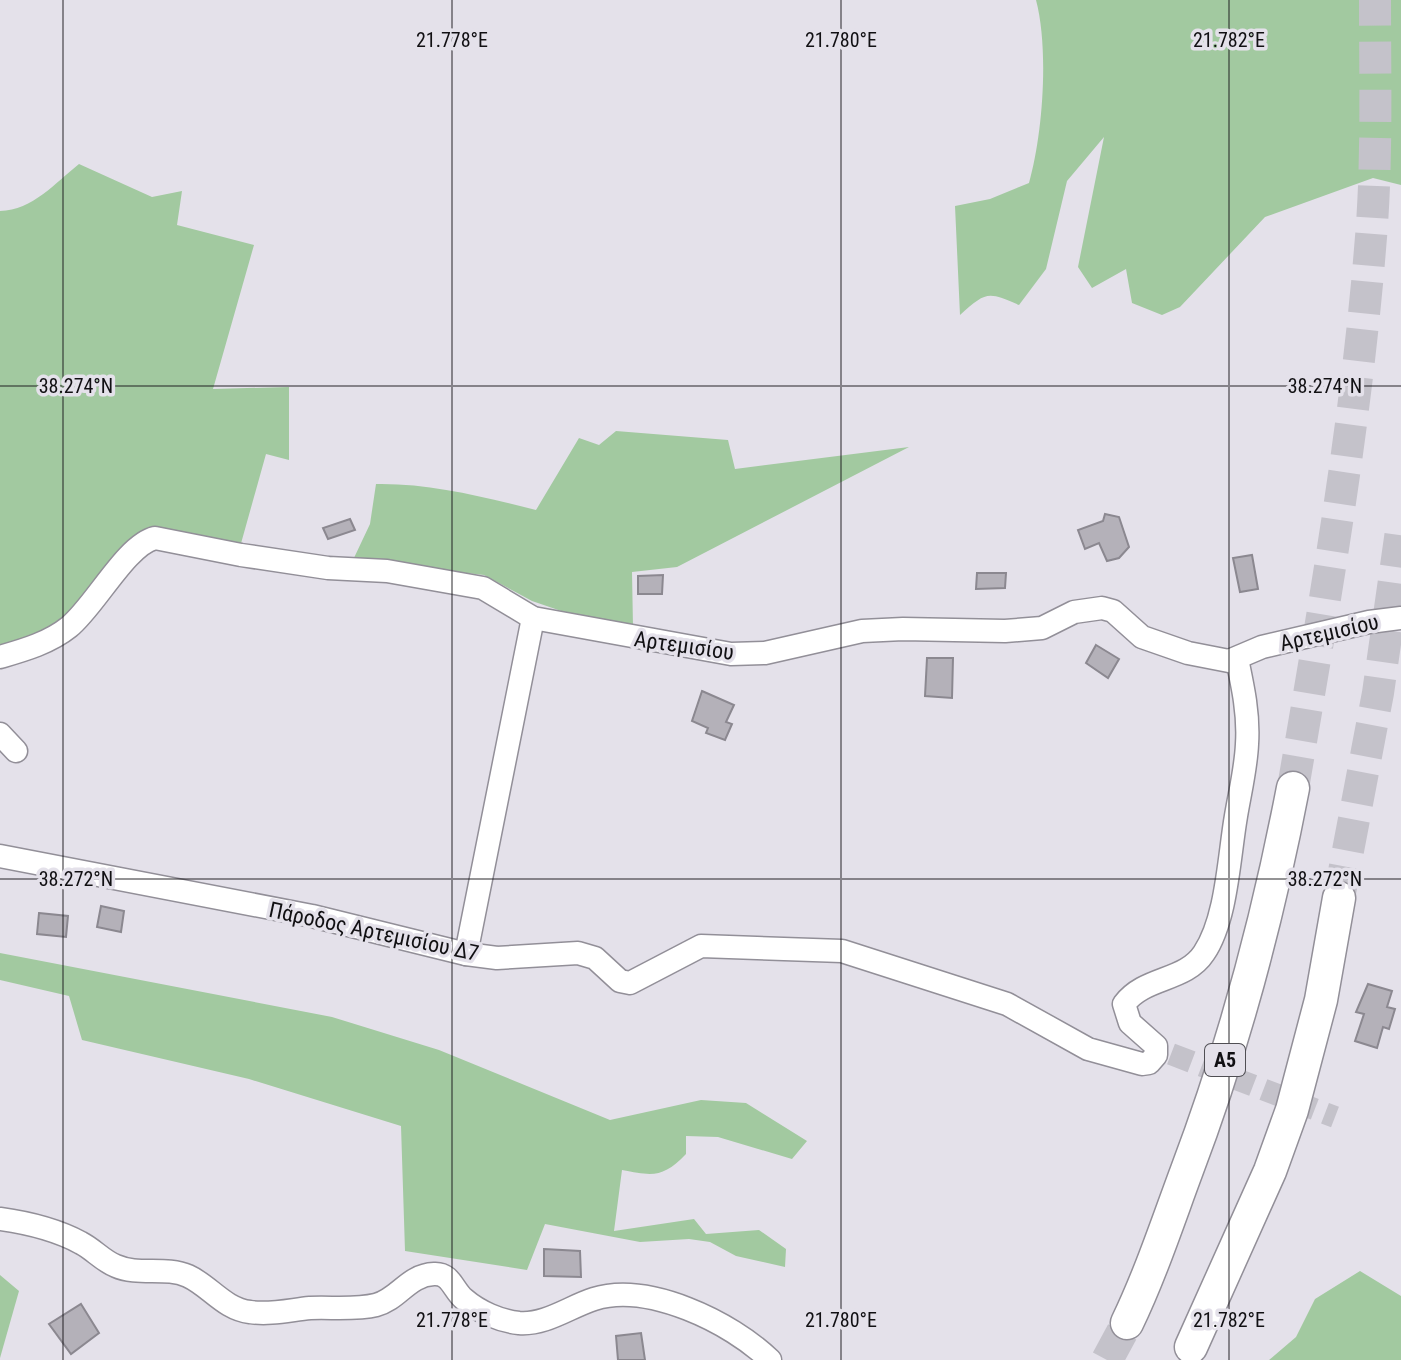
<svg xmlns="http://www.w3.org/2000/svg" width="1401" height="1360" viewBox="0 0 1401 1360" font-family="'Roboto Condensed',sans-serif">
	<style>
		.green { fill: #a2c9a0 }
		.building { fill: #b4b1b9; stroke: #8b8890; stroke-width: 2 }
		.lines { fill: none; stroke-linecap: round; stroke-linejoin: round }
		.minor-tunnel { stroke: #c4c2ca; stroke-width: 22; stroke-dasharray: 22 11; stroke-linecap: butt }
		.highway-tunnel { stroke: #c4c2ca; stroke-width: 32; stroke-dasharray: 32 16; stroke-linecap: butt }
		.minor-casing { stroke: #928f98; stroke-width: 25 }
		.highway-casing { stroke: #928f98; stroke-width: 35 }
		.minor { stroke: #fff; stroke-width: 22 }
		.highway { stroke: #fff; stroke-width: 32 }
		.ticks { fill: none; stroke: #111013; stroke-width: 2; stroke-opacity: 0.45 }
		.labels { text-anchor: middle; stroke-width: 7; stroke-linejoin: round; paint-order: stroke }
		.shield { fill: #e4e1ea; stroke: #504f54; stroke-width: 2 }
		.shield-label { font-size: 20px; font-weight: bold; fill: #111013 }
		.street-label { font-size: 22px; fill: #111013; stroke: #e4e1ea }
		.ticks-label { font-size: 20px; text-anchor: middle; fill: #111013; stroke: #e4e1ea; stroke-width: 7; stroke-linejoin: round; paint-order: stroke }
	</style>
	<rect width="100%" height="100%" fill="#e4e1ea"/>
	<g class="green">
		<path d="M1036 0H1401V185L1373 178 1265 217 1180 307 1162 315 1132 303 1126 269 1092 288 1078 267 1104 137 1067 181 1046 269 1019 305C987 291 986 292 960 315L955 206 990 199 1029 183C1043 134 1049 49 1036 0Z"/>
		<path d="M79 164 152 197 182 191 177 225 254 245 213 389 289 387V460L266 454 240 547 167 536 71 618 0 652V211C33 210 55 183 79 164Z"/>
		<path d="M616 431 728 440 735 469 909 447 677 567 632 572 633 627 573 615 532 601 484 575 353 560 370 524 376 484C430 483 484 497 536 510L579 438 599 445Z"/>
		<path d="M0 953 332 1017 439 1050 610 1120 701 1100 746 1103 807 1141 792 1159 718 1137 686 1136V1154C663 1178 653 1176 622 1170L614 1231 694 1219 706 1234 759 1230 786 1249 785 1267 736 1256 710 1242 689 1239 640 1242 545 1224 527 1270 405 1251 401 1126 249 1079 82 1040 69 996 0 980Z"/>
		<path d="M1360 1271 1401 1296V1360H1269L1296 1337 1315 1299Z"/>
		<path d="M0 1275 19 1291 0 1358Z"/>
	</g>
	<g class="building">
		<path d="M1105 514 1119 517 1129 547 1119 558 1107 561 1099 543 1085 549 1078 530 1103 521Z"/>
		<path d="M350 519 355 530 328 539 323 528Z"/>
		<path d="M1252 555 1258 589 1240 592 1233 558Z"/>
		<path d="M977 573H1006L1005 588 976 589Z"/>
		<path d="M663 575 662 594H638V576Z"/>
		<path d="M1096 645 1119 659 1108 678 1086 663Z"/>
		<path d="M927 658H953L952 698 925 696Z"/>
		<path d="M702 691 734 705 726 722 732 724 725 740 706 733 708 728 692 721Z"/>
		<path d="M101 906 124 911 121 932 97 927Z"/>
		<path d="M39 913 68 916 66 937 37 934Z"/>
		<path d="M1368 984 1392 991 1387 1007 1395 1009 1389 1029 1383 1027 1377 1048 1355 1041 1364 1014 1356 1012Z"/>
		<path d="M544 1249 580 1251 581 1277 544 1276Z"/>
		<path d="M81 1304 99 1333 71 1354 49 1324Z"/>
		<path d="M641 1333 645 1360H618L616 1336Z"/>
	</g>
	<g class="lines">
		<path class="minor-tunnel" d="M1171 1054 1335 1117"/>
		<g class="highway-tunnel">
			<path d="M1293 788C1325 601 1358 414 1372 224 1377 150 1375 74 1375 0"/>
			<path d="M1339 898 1378 693 1401 531"/>
			<path d="M1107 1360 1127 1323"/>
		</g>
		<g class="minor-casing">
			<g id="minor">
				<path d="M0 657C24 650 49 643 69 627 95 606 126 545 155 538L241 555 328 568 387 571 483 588 533 618 731 654 765 653 862 631 903 629 1005 631 1042 628 1074 612 1102 608 1113 611 1142 637 1188 653 1229 661 1262 647 1369 622 1401 618"/>
				<path d="M0 734 16 751"/>
				<path d="M0 856 312 916 466 954 497 958 578 953 595 958 620 981 630 983 701 946 842 951 1007 1004 1088 1049 1142 1064 1149 1063 1156 1055V1046L1130 1023 1124 1004C1145 976 1185 982 1204 953 1227 919 1229 856 1236 816 1240 792 1246 768 1247 744 1249 715 1243 687 1237 659"/>
				<path d="M466 954 533 618"/>
				<path d="M0 1219C29 1223 55 1229 81 1243 93 1249 103 1261 116 1266 138 1276 166 1266 188 1276 210 1286 224 1309 250 1312 270 1315 290 1310 310 1308 331 1307 356 1310 376 1305 399 1299 408 1275 434 1274 451 1273 453 1290 464 1299 479 1312 500 1321 519 1323 546 1325 569 1307 594 1299 648 1282 731 1322 770 1360"/>
			</g>
		</g>
		<g class="highway-casing">
			<g id="highway">
				<path d="M1127 1323C1151 1273 1168 1221 1187 1170 1234 1046 1268 918 1293 788"/>
				<path d="M1191 1347 1270 1171 1292 1110 1321 1000 1339 898"/>
			</g>
		</g>
		<use href="#minor" class="minor"/>
		<use href="#highway" class="highway"/>
	</g>
	<path class="ticks" d="M63 0V1360M452 0V1360M841 0V1360M1229 0V1360M0 386H1401M0 879H1401"/>
	<g class="labels">
		<rect class="shield" x="1205" y="1044" width="40" height="32" rx="6"/>
		<g class="shield-label">
			<text x="1225" y="1067">Α5</text>
		</g>
		<g class="street-label">
			<text transform="translate(1329 632) rotate(-13)" y="8">Αρτεμισίου</text>
			<text transform="translate(684 645) rotate(8)" y="8">Αρτεμισίου</text>
			<text transform="translate(374 931) rotate(12)" y="8">Πάροδος Αρτεμισίου Δ7</text>
		</g>
	</g>
	<g class="ticks-label">
		<text x="452" y="47">21.778°E</text>
		<text x="841" y="47">21.780°E</text>
		<text x="1229" y="47">21.782°E</text>
		<text x="76" y="393">38.274°N</text>
		<text x="1325" y="393">38.274°N</text>
		<text x="76" y="886">38.272°N</text>
		<text x="1325" y="886">38.272°N</text>
		<text x="452" y="1327">21.778°E</text>
		<text x="841" y="1327">21.780°E</text>
		<text x="1229" y="1327">21.782°E</text>
	</g>
</svg>
